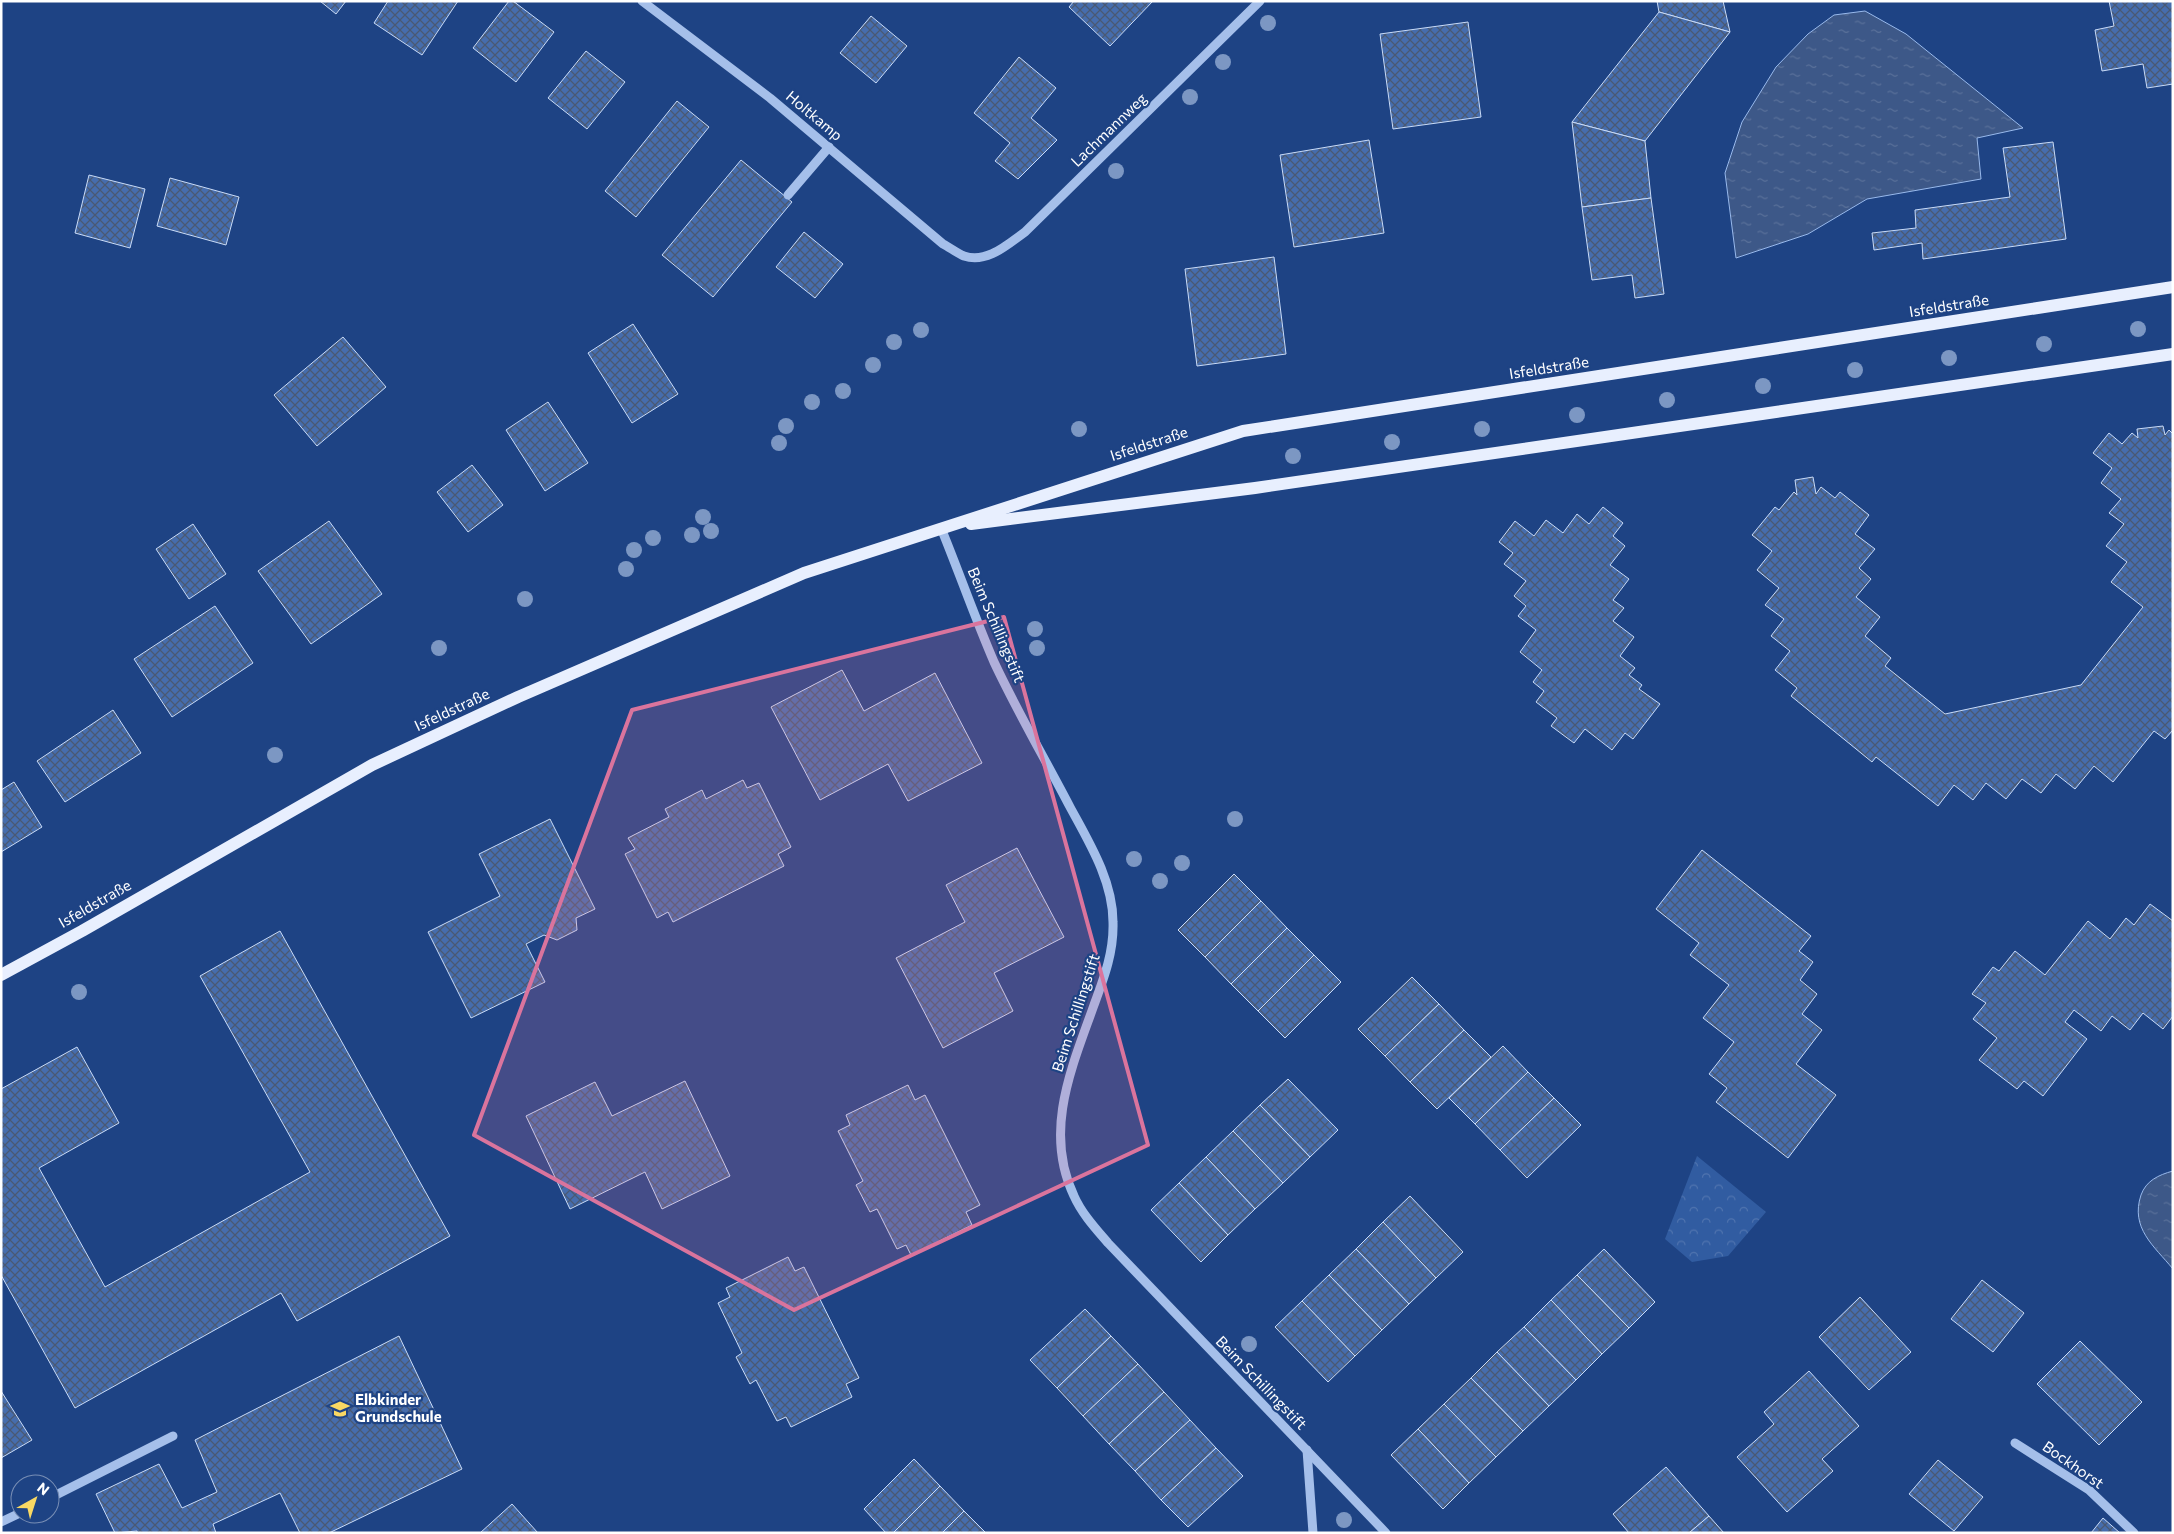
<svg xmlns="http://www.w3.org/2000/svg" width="2174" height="1534" viewBox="0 0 2174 1534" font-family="Commissioner,sans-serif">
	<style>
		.park { fill: url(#park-crowns) }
		.water { fill: url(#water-ripples); stroke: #98b9ec }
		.building { fill: url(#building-cross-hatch); stroke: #c9dbf7 }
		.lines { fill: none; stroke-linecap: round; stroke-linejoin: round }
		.minor { stroke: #a5bfea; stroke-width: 9 }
		.major { stroke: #e8effe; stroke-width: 12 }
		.tree { fill: #7c97c3 }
		.marked { fill: #da749d; fill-opacity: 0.2; stroke: #da749d; stroke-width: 4; stroke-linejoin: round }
		.labels { text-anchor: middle; stroke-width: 4.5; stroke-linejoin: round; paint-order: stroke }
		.street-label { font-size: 15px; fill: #fff; stroke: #1e4384 }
		.poi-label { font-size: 15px; font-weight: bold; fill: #fff; stroke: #1e4384; text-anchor: start }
	</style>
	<defs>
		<pattern id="park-crowns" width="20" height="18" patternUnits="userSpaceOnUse" patternTransform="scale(1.25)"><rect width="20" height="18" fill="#315ca1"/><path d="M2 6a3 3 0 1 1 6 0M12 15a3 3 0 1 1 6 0" fill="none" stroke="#5074af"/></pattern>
		<pattern id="water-ripples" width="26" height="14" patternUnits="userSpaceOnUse" patternTransform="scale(1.25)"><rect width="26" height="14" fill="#3d5888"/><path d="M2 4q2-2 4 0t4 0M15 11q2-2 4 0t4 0" fill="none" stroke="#5a719a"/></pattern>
		<pattern id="building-cross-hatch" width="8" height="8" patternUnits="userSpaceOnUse" patternTransform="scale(1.25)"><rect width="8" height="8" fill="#466dad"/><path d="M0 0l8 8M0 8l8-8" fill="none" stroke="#4a5973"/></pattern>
	</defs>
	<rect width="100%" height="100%" fill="#1e4384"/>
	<path class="park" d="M1697 1156 1766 1212 1728 1256 1692 1262 1665 1239Z"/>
	<g class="water">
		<path d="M1865 11 1906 34 2023 128 1977 138 1981 179 1867 199 1808 234 1736 258 1725 173 1742 122 1776 67 1808 34 1834 15Z"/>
		<path d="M2173 1171V1269C2154 1246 2130 1228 2141 1195 2146 1181 2158 1175 2173 1171Z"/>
	</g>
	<g class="building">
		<path d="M320 1H346L336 14Z"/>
		<path d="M388 1H458L422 55 374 23Z"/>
		<path d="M509 1H513L554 32 516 82 473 48Z"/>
		<path d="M1074 1H1153L1110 46 1069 7Z"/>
		<path d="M1657 1H1723L1730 32 1659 12Z"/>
		<path d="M2109 1H2173V84L2147 88 2143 64 2102 71 2095 30 2114 26Z"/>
		<path d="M1659 12 1730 32 1645 141 1572 122Z"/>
		<path d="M871 16 907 46 876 83 840 53Z"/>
		<path d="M1468 22 1481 117 1393 129 1380 34Z"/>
		<path d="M586 51 625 82 587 129 548 98Z"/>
		<path d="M1019 57 1056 88 1031 118 1057 140 1018 179 995 161 1010 143 974 113Z"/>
		<path d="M677 101 709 127 636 217 605 191Z"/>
		<path d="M1572 122 1645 141 1651 198 1582 207Z"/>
		<path d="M1369 140 1384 233 1294 247 1280 155Z"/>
		<path d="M2053 142 2066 239 1923 259 1922 243 1874 250 1872 233 1916 228 1915 210 2010 197 2003 148Z"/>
		<path d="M741 160 792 202 713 297 662 255Z"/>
		<path d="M89 175 145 189 130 248 75 233Z"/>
		<path d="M170 178 239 197 226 245 157 226Z"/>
		<path d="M1651 198 1664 294 1635 298 1632 275 1592 280 1582 207Z"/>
		<path d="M804 232 843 264 815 298 776 267Z"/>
		<path d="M1274 257 1286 354 1197 366 1185 269Z"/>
		<path d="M633 324 678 394 632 423 588 353Z"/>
		<path d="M343 337 386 387 317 446 274 395Z"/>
		<path d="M548 402 588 463 545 491 506 430Z"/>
		<path d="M2163 426 2165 435 2169 430 2173 434V730L2165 739 2154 731 2113 782 2094 766 2075 789 2056 774 2041 793 2022 779 2006 799 1986 783 1973 800 1954 785 1938 806 1876 757 1872 762 1791 696 1797 688 1775 670 1790 651 1771 636 1784 619 1765 605 1779 588 1757 570 1772 551 1752 535 1775 507 1779 510 1794 492 1797 495 1795 480 1813 477 1816 494 1821 487 1835 498 1840 492 1869 515 1855 534 1875 549 1859 568 1871 579 1856 597 1880 617 1865 636 1891 658 1885 666 1945 714 2081 685 2143 607 2111 582 2127 562 2106 546 2124 524 2109 513 2121 499 2101 483 2112 468 2093 453 2109 433 2122 444 2132 433 2138 438 2137 429Z"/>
		<path d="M472 465 503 505 468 532 437 492Z"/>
		<path d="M1603 507 1623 523 1613 536 1625 546 1610 565 1629 579 1613 600 1624 608 1613 621 1634 637 1620 656 1635 668 1629 675 1642 685 1639 689 1660 704 1633 739 1625 733 1612 750 1585 729 1574 743 1551 726 1557 718 1536 702 1544 691 1533 682 1542 670 1520 652 1536 630 1518 616 1526 606 1514 596 1526 581 1504 564 1513 553 1499 542 1515 521 1534 536 1546 520 1563 533 1577 514 1589 524Z"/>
		<path d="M329 521 382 594 311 644 258 571Z"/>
		<path d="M193 524 226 574 189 599 156 549Z"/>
		<path d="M215 606 253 663 172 717 134 659Z"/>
		<path d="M842 670 864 711 935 673 982 763 908 801 888 764 820 800 771 707Z"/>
		<path d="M113 710 141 753 65 802 37 761Z"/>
		<path d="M743 780 747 788 759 783 791 847 778 854 784 866 673 922 668 912 657 918 625 854 635 849 628 838 669 817 665 809 702 790 706 799Z"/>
		<path d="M14 782 42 827 1 852V790Z"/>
		<path d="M550 819 595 909 576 918 577 930 557 940 544 935 526 944 545 982 471 1018 428 932 500 896 479 854Z"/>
		<path d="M1017 848 1064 937 994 973 1013 1011 943 1048 896 958 965 922 946 885Z"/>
		<path d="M1702 850 1811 936 1799 951 1813 962 1800 980 1817 994 1802 1014 1822 1030 1796 1064 1836 1095 1788 1158 1716 1102 1727 1088 1709 1074 1734 1042 1703 1018 1729 985 1690 955 1699 943 1656 909Z"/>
		<path d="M1234 874 1261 901 1205 957 1178 930Z"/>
		<path d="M1261 901 1287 928 1231 984 1205 957Z"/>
		<path d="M2150 904 2173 921V1016L2163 1029 2143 1013 2130 1030 2112 1016 2101 1031 2074 1010 2065 1022 2087 1039 2043 1096 2024 1081 2017 1089 1979 1060 1997 1038 1973 1019 1986 1003 1972 994 1993 967 1999 971 2015 951 2045 975 2088 921 2110 939 2126 918 2134 925Z"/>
		<path d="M1287 928 1314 955 1258 1011 1231 984Z"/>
		<path d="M280 931 450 1236 297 1321 281 1293 75 1408 1 1275V1089L77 1047 119 1123 39 1168 105 1287 310 1172 200 976Z"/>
		<path d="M1314 955 1341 982 1285 1038 1258 1011Z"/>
		<path d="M1412 977 1439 1004 1385 1056 1358 1029Z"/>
		<path d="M1439 1004 1464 1030 1410 1082 1385 1056Z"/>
		<path d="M1464 1030 1491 1057 1437 1109 1410 1082Z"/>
		<path d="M1503 1046 1528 1072 1475 1124 1449 1098Z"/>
		<path d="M1528 1072 1554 1098 1500 1150 1475 1124Z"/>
		<path d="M1288 1079 1338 1130 1310 1157 1260 1105Z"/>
		<path d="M685 1081 730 1176 662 1209 645 1172 570 1209 526 1116 595 1082 612 1116Z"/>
		<path d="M908 1085 915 1100 925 1095 980 1205 966 1212 972 1225 911 1255 906 1245 897 1249 877 1209 870 1212 856 1185 863 1181 838 1131 850 1125 846 1115Z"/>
		<path d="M1554 1098 1581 1125 1527 1178 1500 1150Z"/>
		<path d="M1260 1105 1310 1157 1283 1183 1233 1131Z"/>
		<path d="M1233 1131 1283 1183 1255 1209 1206 1157Z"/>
		<path d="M1206 1157 1255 1209 1228 1235 1179 1183Z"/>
		<path d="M1179 1183 1228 1235 1201 1262 1151 1210Z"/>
		<path d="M1410 1196 1463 1252 1436 1278 1383 1222Z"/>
		<path d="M1383 1222 1436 1278 1409 1304 1356 1249Z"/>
		<path d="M1356 1249 1409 1304 1382 1330 1329 1275Z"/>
		<path d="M1604 1249 1655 1302 1629 1328 1577 1275Z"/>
		<path d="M788 1257 795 1271 804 1267 859 1378 846 1384 852 1397 791 1427 786 1417 777 1421 756 1380 750 1384 736 1357 742 1353 718 1303 730 1297 726 1288Z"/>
		<path d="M1329 1275 1382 1330 1355 1356 1302 1301Z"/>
		<path d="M1577 1275 1629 1328 1602 1354 1551 1300Z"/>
		<path d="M1982 1280 2024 1313 1993 1352 1951 1319Z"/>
		<path d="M1860 1297 1911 1352 1869 1390 1819 1337Z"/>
		<path d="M1551 1300 1602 1354 1576 1380 1524 1327Z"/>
		<path d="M1302 1301 1355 1356 1328 1382 1275 1327Z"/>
		<path d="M1085 1309 1111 1336 1057 1388 1030 1360Z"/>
		<path d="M1524 1327 1576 1380 1549 1406 1497 1352Z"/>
		<path d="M399 1336 462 1469 329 1533H300L280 1493 213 1524 216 1533H137V1531L115 1533 96 1494 159 1464 182 1508 217 1492 195 1440Z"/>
		<path d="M1111 1336 1138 1364 1083 1416 1057 1388Z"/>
		<path d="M2080 1341 2142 1402 2099 1445 2037 1384Z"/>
		<path d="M1497 1352 1549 1406 1523 1431 1471 1378Z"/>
		<path d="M1138 1364 1164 1392 1109 1444 1083 1416Z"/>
		<path d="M1809 1371 1859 1426 1822 1459 1833 1471 1787 1512 1737 1457 1774 1424 1764 1412Z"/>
		<path d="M1471 1378 1523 1431 1496 1457 1444 1404Z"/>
		<path d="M1 1391 32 1440 1 1458Z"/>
		<path d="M1164 1392 1190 1420 1135 1471 1109 1444Z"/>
		<path d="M1444 1404 1496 1457 1469 1483 1418 1429Z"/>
		<path d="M1190 1420 1216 1448 1161 1500 1135 1471Z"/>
		<path d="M1418 1429 1469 1483 1443 1509 1391 1455Z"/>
		<path d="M1216 1448 1243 1476 1188 1527 1161 1500Z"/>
		<path d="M914 1459 940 1486 893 1533H886L864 1509Z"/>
		<path d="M1938 1460 1983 1497 1954 1531 1909 1494Z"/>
		<path d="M1666 1467 1709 1516 1689 1533H1629L1613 1514Z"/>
		<path d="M940 1486 964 1511 942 1533H893Z"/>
		<path d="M512 1504 538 1533H480Z"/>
		<path d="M964 1511 986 1533H942Z"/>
		<path d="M1709 1516 1724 1533H1689Z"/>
		<path d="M2103 1518 2120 1533H2091Z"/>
	</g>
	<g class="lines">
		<g class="minor">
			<path d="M642 1 770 98 943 244C949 247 957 253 964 256 987 264 1008 244 1025 232L1260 1"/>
			<path d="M788 195 829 147"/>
			<path d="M941 528C959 572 975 618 994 662 1017 711 1045 759 1070 807 1089 842 1113 881 1113 922 1114 952 1104 978 1094 1005 1072 1067 1043 1131 1074 1196 1082 1214 1096 1229 1108 1243L1386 1533"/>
			<path d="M2015 1443 2089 1490 2134 1533"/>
			<path d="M1307 1450 1313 1533"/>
			<path d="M50 1498 173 1436"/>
			<path d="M1 1522 20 1513"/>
		</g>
		<g class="major">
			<path d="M971 524 1255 488 2173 354"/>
			<path d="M1 975 82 931 372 765 518 697 804 573 1243 431 2173 287"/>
		</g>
	</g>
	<g class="tree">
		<circle cx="1268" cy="23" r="8"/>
		<circle cx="1223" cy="62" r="8"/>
		<circle cx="1190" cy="97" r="8"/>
		<circle cx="1116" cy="171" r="8"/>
		<circle cx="2138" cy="329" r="8"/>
		<circle cx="921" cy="330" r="8"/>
		<circle cx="894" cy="342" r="8"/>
		<circle cx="2044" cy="344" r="8"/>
		<circle cx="1949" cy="358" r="8"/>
		<circle cx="873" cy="365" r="8"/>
		<circle cx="1855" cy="370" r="8"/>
		<circle cx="1763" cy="386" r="8"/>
		<circle cx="843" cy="391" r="8"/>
		<circle cx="1667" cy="400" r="8"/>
		<circle cx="812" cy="402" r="8"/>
		<circle cx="1577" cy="415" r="8"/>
		<circle cx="786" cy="426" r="8"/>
		<circle cx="1079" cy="429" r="8"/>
		<circle cx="1482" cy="429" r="8"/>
		<circle cx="1392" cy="442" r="8"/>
		<circle cx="779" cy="443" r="8"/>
		<circle cx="1293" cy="456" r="8"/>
		<circle cx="703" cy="517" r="8"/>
		<circle cx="711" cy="531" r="8"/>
		<circle cx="692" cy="535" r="8"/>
		<circle cx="653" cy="538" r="8"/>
		<circle cx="634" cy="550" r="8"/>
		<circle cx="626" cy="569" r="8"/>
		<circle cx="525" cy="599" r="8"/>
		<circle cx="1035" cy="629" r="8"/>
		<circle cx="439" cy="648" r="8"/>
		<circle cx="1037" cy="648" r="8"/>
		<circle cx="275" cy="755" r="8"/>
		<circle cx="1235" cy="819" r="8"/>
		<circle cx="1134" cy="859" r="8"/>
		<circle cx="1182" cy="863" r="8"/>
		<circle cx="1160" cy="881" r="8"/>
		<circle cx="79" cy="992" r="8"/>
		<circle cx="1249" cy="1344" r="8"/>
		<circle cx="1344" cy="1520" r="8"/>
	</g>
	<path class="marked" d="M1004 617 1148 1145 794 1310 474 1135 632 710Z"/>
	<defs>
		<g id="school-bare" transform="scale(1.5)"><path d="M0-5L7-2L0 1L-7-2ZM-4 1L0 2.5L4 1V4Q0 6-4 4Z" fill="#f9d863" stroke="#1e4384" stroke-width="2.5" paint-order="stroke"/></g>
	</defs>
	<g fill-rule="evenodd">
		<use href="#school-bare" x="340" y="1409"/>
	</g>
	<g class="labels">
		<g class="street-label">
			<text transform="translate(814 116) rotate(40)" y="5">Holtkamp</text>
			<text transform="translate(1109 130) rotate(-44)" y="5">Lachmannweg</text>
			<text transform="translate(1949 306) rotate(-9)" y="5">Isfeldstraße</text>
			<text transform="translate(1549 368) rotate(-9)" y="5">Isfeldstraße</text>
			<text transform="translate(1149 444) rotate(-18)" y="5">Isfeldstraße</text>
			<text transform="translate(996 625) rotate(67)" y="5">Beim Schillingstift</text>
			<text transform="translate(452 710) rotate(-25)" y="5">Isfeldstraße</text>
			<text transform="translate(95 904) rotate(-30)" y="5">Isfeldstraße</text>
			<text transform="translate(1076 1013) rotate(-72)" y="5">Beim Schillingstift</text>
			<text transform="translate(1261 1383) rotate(46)" y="5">Beim Schillingstift</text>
			<text transform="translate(2073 1465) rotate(35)" y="5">Bockhorst</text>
		</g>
		<g class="poi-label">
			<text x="355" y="1405">Elbkinder<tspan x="355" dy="17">Grundschule</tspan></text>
		</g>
	</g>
	<rect width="2174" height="1534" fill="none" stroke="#ffffff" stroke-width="5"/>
	<g transform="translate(35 1499) rotate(39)"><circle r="24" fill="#1e4384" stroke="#788eb5"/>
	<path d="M0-4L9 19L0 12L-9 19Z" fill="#f9d863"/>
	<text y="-8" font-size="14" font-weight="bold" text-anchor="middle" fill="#ffffff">N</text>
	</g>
</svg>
